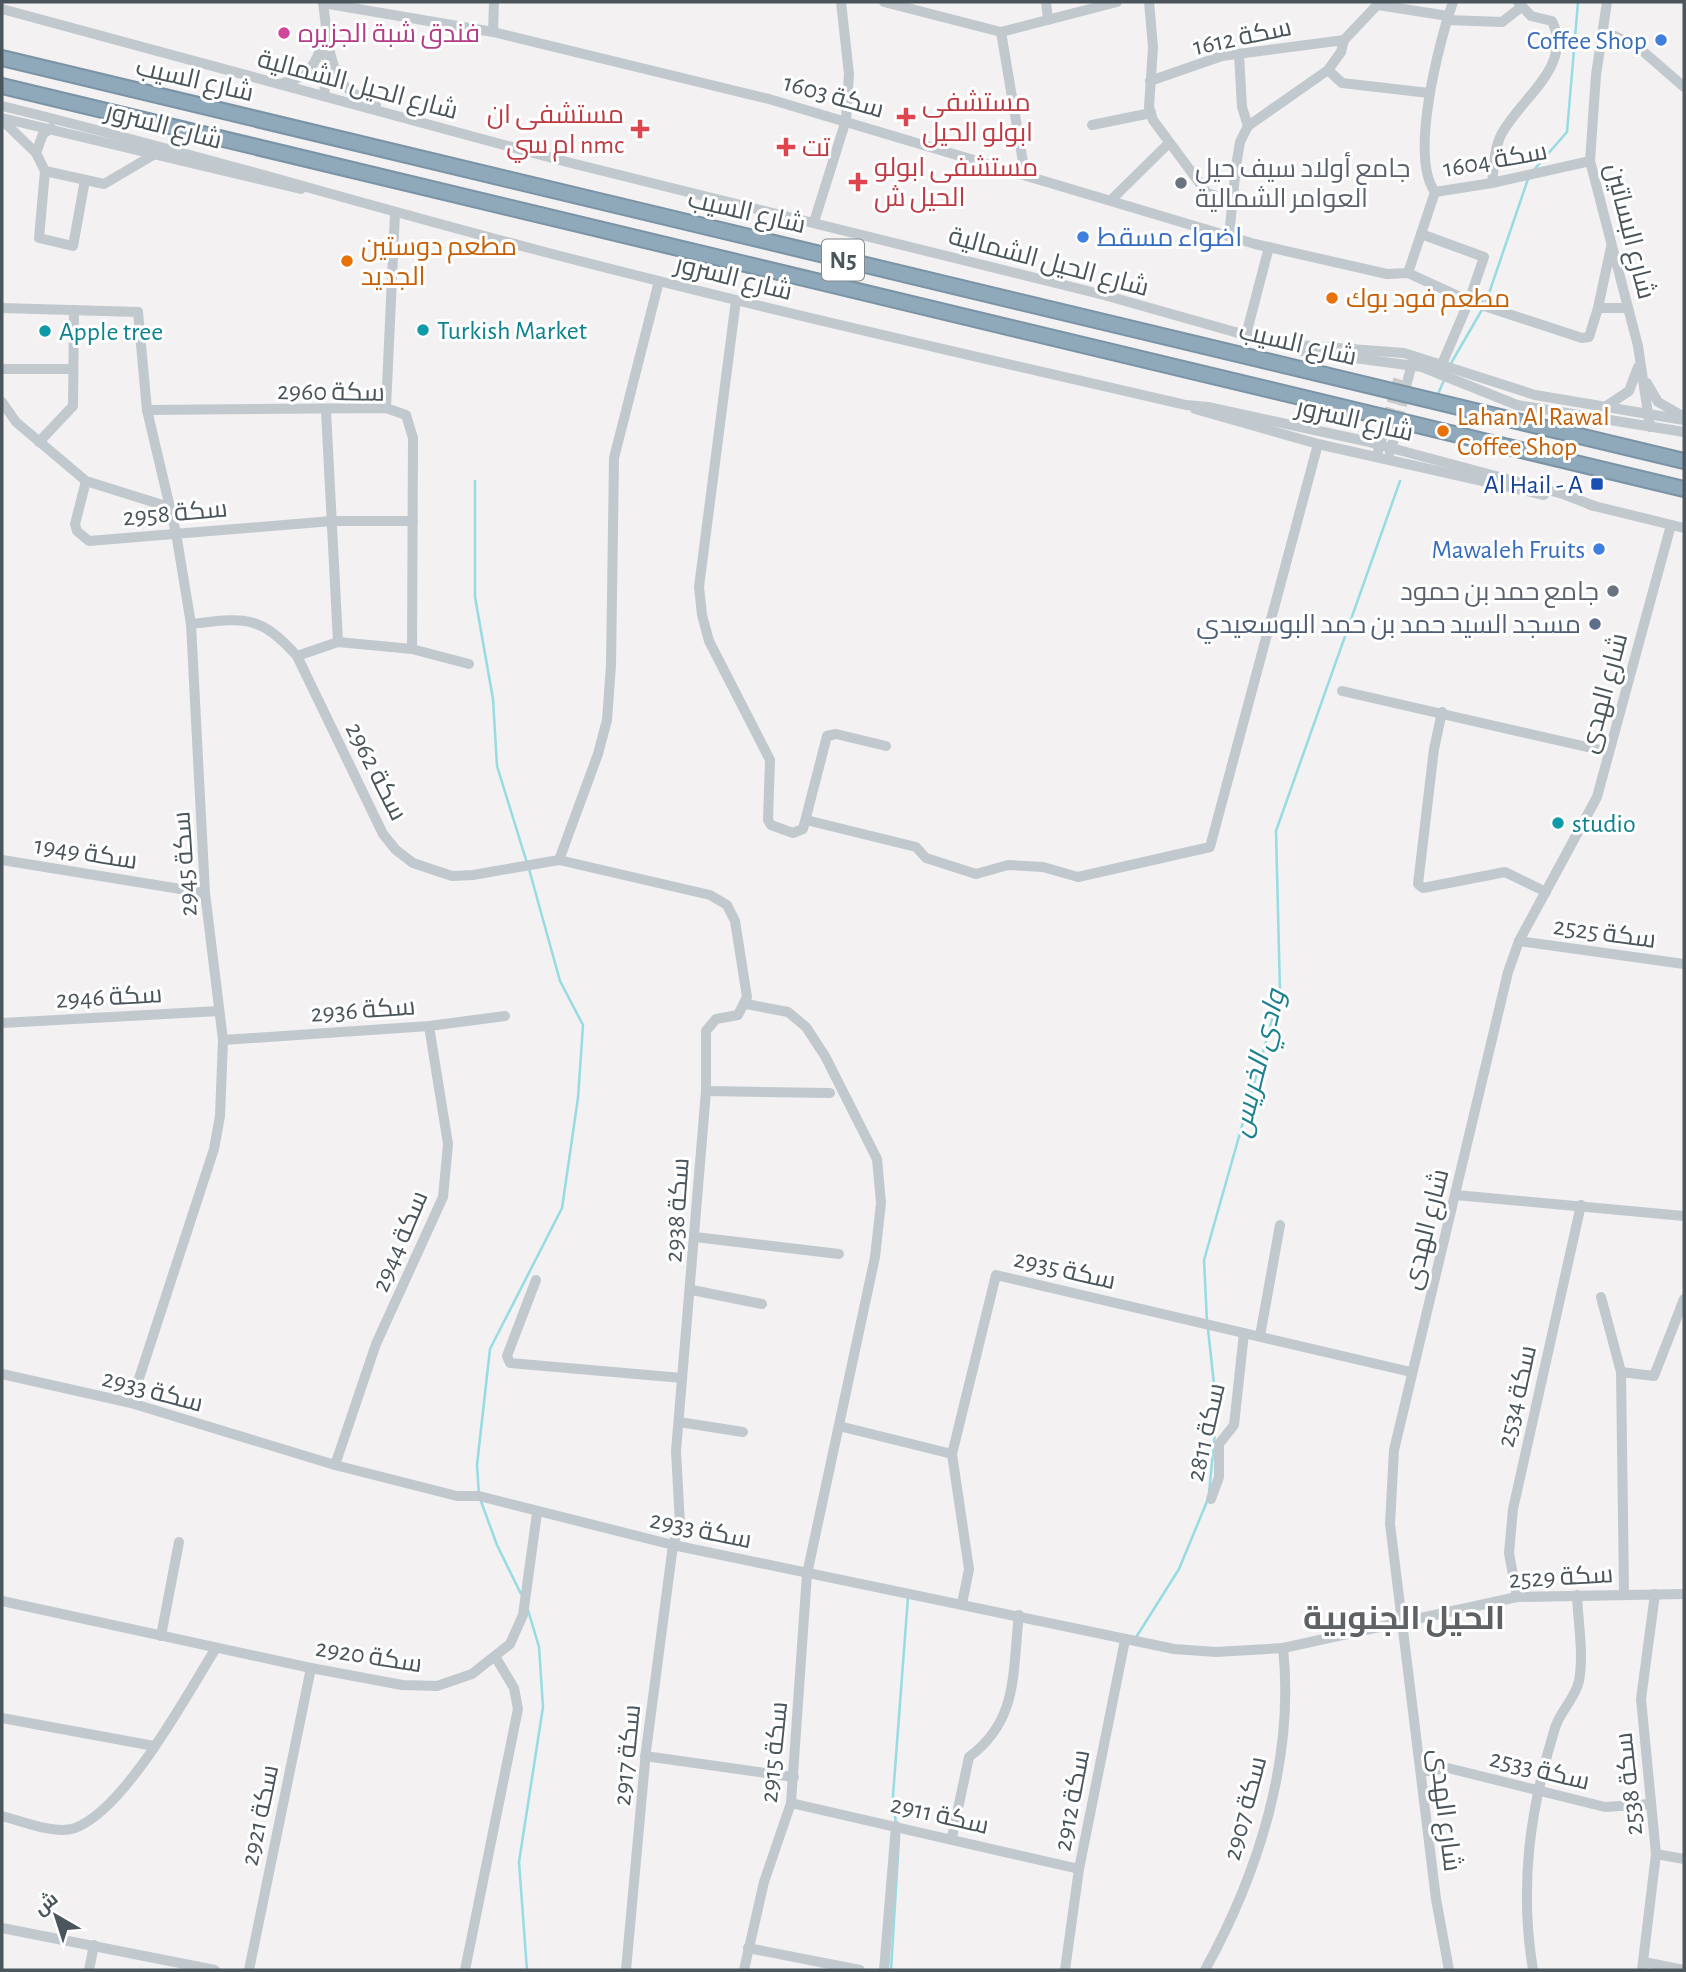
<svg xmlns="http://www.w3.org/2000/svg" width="1686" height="1972" viewBox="0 0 1686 1972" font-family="'Alegreya Sans',Cairo,sans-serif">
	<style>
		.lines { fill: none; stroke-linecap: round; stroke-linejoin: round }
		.stream { stroke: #97dbe3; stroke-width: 2.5 }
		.minor-tunnel { stroke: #c9cacc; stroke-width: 10; stroke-dasharray: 10 5; stroke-linecap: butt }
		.highway-casing { stroke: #7a93a5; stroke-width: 18 }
		.minor { stroke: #c1c9ce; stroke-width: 10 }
		.highway { stroke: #8fa8ba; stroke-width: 14 }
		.hotel-dot { fill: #d1479c; stroke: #fff; stroke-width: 2.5 }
		.shop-dot { fill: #3f7fe0; stroke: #fff; stroke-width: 2.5 }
		.health-dot { fill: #e0444e; stroke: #fff; stroke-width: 2.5 }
		.worship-dot { fill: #6b7280; stroke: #fff; stroke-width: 2.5 }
		.food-dot { fill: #e8710a; stroke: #fff; stroke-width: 2.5 }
		.culture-dot { fill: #0f9aa8; stroke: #fff; stroke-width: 2.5 }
		.transit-dot { fill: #1a4fb4; stroke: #fff; stroke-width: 2.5 }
		.service-dot { fill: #5c6f8a; stroke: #fff; stroke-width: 2.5 }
		.labels { text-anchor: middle; stroke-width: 6; stroke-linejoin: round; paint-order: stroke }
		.shield { fill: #fff; stroke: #81898d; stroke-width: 2 }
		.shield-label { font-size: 24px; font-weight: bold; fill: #4b565c }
		.hotel-label { font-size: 26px; fill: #b23c85; stroke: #fff; text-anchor: start }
		.street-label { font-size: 26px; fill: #4b565c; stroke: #fff }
		.shop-label { font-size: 26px; fill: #366cbe; stroke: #fff; text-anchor: end }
		.health-label { font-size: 26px; fill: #be3a42; stroke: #fff; text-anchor: start }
		.worship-label { font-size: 26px; fill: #5b616d; stroke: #fff; text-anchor: start }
		.food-label { font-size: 26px; fill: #c56008; stroke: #fff; text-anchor: start }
		.culture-label { font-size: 26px; fill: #0d838f; stroke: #fff; text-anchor: start }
		.transit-label { font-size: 26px; fill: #164399; stroke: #fff; text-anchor: end }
		.service-label { font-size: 26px; fill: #4e5e75; stroke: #fff; text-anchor: end }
		.water-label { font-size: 28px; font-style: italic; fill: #1c828f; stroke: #fff }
		.district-label { font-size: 33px; font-weight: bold; fill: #5e6265; stroke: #fff }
	</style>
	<rect width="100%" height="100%" fill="#f3f1f1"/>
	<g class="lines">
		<g class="stream">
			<path d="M1533 171 1567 132 1578 2"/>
			<path d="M1486 302 1528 179"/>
			<path d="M1450 365 1483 308"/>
			<path d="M1438 394 1445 378"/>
			<path d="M475 481V597L493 699 497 766 527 863"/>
			<path d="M1207 1322 1204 1260 1280 992 1276 831 1400 481"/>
			<path d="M1208 1329 1217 1412 1209 1493"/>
			<path d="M521 1594 497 1545 479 1496 477 1465 490 1349 562 1208 578 1098 583 1025 560 981 529 869"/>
			<path d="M1135 1639 1179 1569 1208 1499"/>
			<path d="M896 1824 893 1796 908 1597"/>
			<path d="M527 1970 519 1862 543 1707 539 1647 528 1610"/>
			<path d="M891 1970 899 1838"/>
		</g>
		<g class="minor-tunnel">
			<path d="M1384 432 1399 376"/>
			<path d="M1395 435 1408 379"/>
		</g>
		<g class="highway-casing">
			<g id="highway">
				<path d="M2 58 1684 461"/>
				<path d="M2 86 1684 489"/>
			</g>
		</g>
		<g class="minor">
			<path d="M323 2 328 44 324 96"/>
			<path d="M884 2 1001 32 1117 2"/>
			<path d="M1046 2 1048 20"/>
			<path d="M1149 2 1153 47 1149 107 1153 120 1207 193 1233 201"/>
			<path d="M1453 2C1439 42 1409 157 1435 192L1492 183 1590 161"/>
			<path d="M1607 2 1596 75 1590 161 1638 346 1650 427"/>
			<path d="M323 3 493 32 769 99 1255 244 1387 274 1408 273 1469 301 1582 338 1589 337 1598 308H1628"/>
			<path d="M1378 5 1448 16"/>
			<path d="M2 9 567 162 1104 295 1302 351 1422 367 1517 405 1684 432"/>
			<path d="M1447 20 1502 22 1520 8"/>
			<path d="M1604 31 1638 47 1684 87"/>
			<path d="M493 32 494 2"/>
			<path d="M1001 32 1025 174"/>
			<path d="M328 44C336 80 341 90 376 105"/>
			<path d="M1239 55 1242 107 1248 126"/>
			<path d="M1328 70 1342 83 1429 93"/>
			<path d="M1150 81 1222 56 1344 40"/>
			<path d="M283 83C309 78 318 62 323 38"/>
			<path d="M2 106C183 150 361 204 541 251 755 307 970 355 1186 405L1208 407 1365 441 1563 494 1594 506"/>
			<path d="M2 118 301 189"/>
			<path d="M2 120 36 153 45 171 104 184 155 154"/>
			<path d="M1092 125 1151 113"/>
			<path d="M36 153 43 134 51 128"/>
			<path d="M45 171 39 238 73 246 85 180"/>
			<path d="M1492 183C1494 167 1494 149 1501 135 1519 99 1574 67 1552 21L1531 16 1518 2"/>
			<path d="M1111 200 1168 144"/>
			<path d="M814 222 846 120 849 74 841 2"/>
			<path d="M1421 234 1484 257 1469 301 1442 364"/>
			<path d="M1229 236 1236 166 1240 142 1248 126 1328 70 1341 52 1344 40 1380 2"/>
			<path d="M1408 273 1435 192"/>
			<path d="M736 300 699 587 702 615 709 641 770 760 768 820 771 825 793 833 803 829 827 736 836 734 886 746"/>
			<path d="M2 308 138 312 147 410 176 533 191 624 205 893 223 1040 220 1116 214 1149 131 1403"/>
			<path d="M1598 308 1611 247"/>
			<path d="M1246 335 1269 247"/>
			<path d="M1298 345 1404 353 1535 395 1684 420"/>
			<path d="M2 369H72"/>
			<path d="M1408 379 1413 359"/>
			<path d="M1647 383 1658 402 1681 415"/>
			<path d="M2 402 16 422 86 481 169 507"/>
			<path d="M1605 407 1629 391 1638 367"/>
			<path d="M386 408 395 213"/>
			<path d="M1195 409 1318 444 1544 495"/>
			<path d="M147 410 386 408 406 415 413 438 412 649"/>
			<path d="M326 411 338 642"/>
			<path d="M39 442 73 406 74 310"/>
			<path d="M1378 451 1384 432"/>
			<path d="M1390 452 1395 435"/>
			<path d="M86 481 75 524 77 531 89 541 332 521H413"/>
			<path d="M1590 505 1684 528"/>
			<path d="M191 624C245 618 259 614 297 656L383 834 396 850 413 863 452 876 473 875 559 860 710 895 727 905 735 921 747 997 738 1015 716 1019 706 1031V1091L676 1451 680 1524 673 1545 646 1751 626 1970"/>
			<path d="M297 656 338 642 412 649 469 664"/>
			<path d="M1342 691 1609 752"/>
			<path d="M1442 712 1434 749 1418 884 1423 888 1505 872 1546 892"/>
			<path d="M806 820 916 847 926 858 976 874 1008 865 1043 867 1078 877 1210 847 1318 444"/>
			<path d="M2 860 205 893"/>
			<path d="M559 860 598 754 607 720 611 665 614 458 659 281"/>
			<path d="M1519 941 1684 964"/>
			<path d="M2 1023 219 1011"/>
			<path d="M223 1040 429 1026 505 1016"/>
			<path d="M706 1091 830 1093"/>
			<path d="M1456 1195 1684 1216"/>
			<path d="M695 1237 839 1254"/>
			<path d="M536 1280 507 1356 510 1363 682 1378"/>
			<path d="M692 1290 762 1304"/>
			<path d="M1601 1297 1621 1372 1624 1593"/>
			<path d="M1260 1336 1280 1225"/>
			<path d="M1621 1372 1654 1376 1684 1299"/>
			<path d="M2 1374 131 1403 335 1465 457 1496H479L673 1545 1174 1649 1216 1652 1283 1648 1517 1597 1684 1594"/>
			<path d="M679 1422 743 1432"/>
			<path d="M839 1426 952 1454"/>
			<path d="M335 1465 376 1344 443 1197 448 1144 429 1026"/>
			<path d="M1211 1499 1219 1477V1444L1234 1425 1244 1333"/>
			<path d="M1517 1597 1509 1553 1513 1509 1581 1205"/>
			<path d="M2 1601 311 1668 402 1685 437 1686 472 1674 510 1644 523 1615 537 1513"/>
			<path d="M962 1604 969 1569 952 1454 996 1275 1411 1372"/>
			<path d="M161 1636 179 1542"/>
			<path d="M2 1718 154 1746"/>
			<path d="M645 1756 794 1777"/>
			<path d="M1421 1772 1448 1768 1605 1807 1651 1804"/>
			<path d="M791 1803 1079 1869"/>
			<path d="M2 1816C22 1821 55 1835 75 1828 126 1809 187 1694 216 1648"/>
			<path d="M952 1837 969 1757C1019 1720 1012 1673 1019 1615"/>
			<path d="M1656 1854 1684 1859"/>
			<path d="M2 1928 215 1970"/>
			<path d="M748 1948 860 1970"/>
			<path d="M1644 1962 1684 1970"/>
			<path d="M89 1970 94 1945"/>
			<path d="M249 1970 311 1668"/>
			<path d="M465 1970 518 1709 514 1688 496 1658"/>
			<path d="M744 1970 764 1882 791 1803 807 1574 875 1257 881 1203 877 1159 825 1056 806 1027 788 1012 746 1004"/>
			<path d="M884 1970 896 1826"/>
			<path d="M1065 1970 1079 1869 1125 1640"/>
			<path d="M1205 1970C1258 1874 1295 1759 1283 1648"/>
			<path d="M1449 1970 1436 1899 1390 1524 1394 1450 1508 972 1519 941 1597 797 1671 525"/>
			<path d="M1533 1970C1519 1885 1530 1809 1555 1728 1560 1711 1575 1699 1579 1681 1584 1654 1578 1622 1577 1595"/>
			<path d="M1642 1970 1656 1854 1641 1699 1655 1594"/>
		</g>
		<use href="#highway" class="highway"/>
	</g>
	<circle class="hotel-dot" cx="284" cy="33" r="7"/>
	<g class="shop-dot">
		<circle cx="1661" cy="40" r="7"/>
		<circle cx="1083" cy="237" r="7"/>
		<circle cx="1599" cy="549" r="7"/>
	</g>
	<g class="health-dot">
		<path d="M902.5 106.5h7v7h7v7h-7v7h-7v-7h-7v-7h7z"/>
		<path d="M636.5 118.5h7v7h7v7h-7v7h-7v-7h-7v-7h7z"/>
		<path d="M782.5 136.5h7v7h7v7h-7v7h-7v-7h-7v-7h7z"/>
		<path d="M854.5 171.5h7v7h7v7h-7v7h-7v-7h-7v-7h7z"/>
	</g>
	<g class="worship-dot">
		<circle cx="1181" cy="183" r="7"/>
		<circle cx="1613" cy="591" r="7"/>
	</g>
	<g class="food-dot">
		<circle cx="347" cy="261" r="7"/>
		<circle cx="1332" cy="298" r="7"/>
		<circle cx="1443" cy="431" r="7"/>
	</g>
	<g class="culture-dot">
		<circle cx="423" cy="330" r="7"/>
		<circle cx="45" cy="331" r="7"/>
		<circle cx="1558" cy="823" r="7"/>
	</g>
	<rect class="transit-dot" x="1590" y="477" width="14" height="14" rx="3.5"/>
	<circle class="service-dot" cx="1595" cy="624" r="7"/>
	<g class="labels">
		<rect class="shield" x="822" y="239.5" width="42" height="41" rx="5"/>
		<g class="shield-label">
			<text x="843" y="268">N5</text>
		</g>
		<g class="hotel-label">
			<text x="298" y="42">فندق شبة الجزيره</text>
		</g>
		<g class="street-label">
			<text transform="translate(1242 36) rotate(-12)" y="9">سكة 1612</text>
			<text transform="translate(195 79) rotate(13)" y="9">شارع السيب</text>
			<text transform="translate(358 84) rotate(15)" y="9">شارع الحيل الشمالية</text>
			<text transform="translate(834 95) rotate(16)" y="9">سكة 1603</text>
			<text transform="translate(164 125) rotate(15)" y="9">شارع السرور</text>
			<text transform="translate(1495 159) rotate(-10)" y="9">سكة 1604</text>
			<text transform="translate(747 211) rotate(13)" y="9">شارع السيب</text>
			<text transform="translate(1631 231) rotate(76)" y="9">شارع البساتين</text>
			<text transform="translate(1049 261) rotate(15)" y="9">شارع الحيل الشمالية</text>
			<text transform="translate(734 277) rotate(14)" y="9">شارع السرور</text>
			<text transform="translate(1298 343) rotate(13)" y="9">شارع السيب</text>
			<text transform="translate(331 391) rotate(1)" y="9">سكة 2960</text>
			<text transform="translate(1355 419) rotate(13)" y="9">شارع السرور</text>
			<text transform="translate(175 512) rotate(-5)" y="9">سكة 2958</text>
			<text transform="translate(1603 693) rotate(-75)" y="9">شارع الهدى</text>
			<text transform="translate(377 771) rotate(63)" y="9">سكة 2962</text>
			<text transform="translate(86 852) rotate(9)" y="9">سكة 1949</text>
			<text transform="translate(184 864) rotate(-94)" y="9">سكة 2945</text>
			<text transform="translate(1605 932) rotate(8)" y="9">سكة 2525</text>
			<text transform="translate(109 996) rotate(-3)" y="9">سكة 2946</text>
			<text transform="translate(363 1009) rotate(-4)" y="9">سكة 2936</text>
			<text transform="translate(676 1210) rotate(-86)" y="9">سكة 2938</text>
			<text transform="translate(1425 1229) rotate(-76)" y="9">شارع الهدى</text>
			<text transform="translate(399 1241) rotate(-67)" y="9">سكة 2944</text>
			<text transform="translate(1065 1269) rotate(13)" y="9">سكة 2935</text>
			<text transform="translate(153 1390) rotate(15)" y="9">سكة 2933</text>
			<text transform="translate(1516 1396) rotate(-77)" y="9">سكة 2534</text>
			<text transform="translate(1205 1432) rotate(-77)" y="9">سكة 2811</text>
			<text transform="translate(701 1529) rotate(12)" y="9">سكة 2933</text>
			<text transform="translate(1561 1576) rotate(-3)" y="9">سكة 2529</text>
			<text transform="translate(369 1655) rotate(9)" y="9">سكة 2920</text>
			<text transform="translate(773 1752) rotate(-84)" y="9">سكة 2915</text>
			<text transform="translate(626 1755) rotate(-84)" y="9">سكة 2917</text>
			<text transform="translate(1540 1769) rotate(14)" y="9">سكة 2533</text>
			<text transform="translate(1628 1784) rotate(-96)" y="9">سكة 2538</text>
			<text transform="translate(1071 1800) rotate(-79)" y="9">سكة 2912</text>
			<text transform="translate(1244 1808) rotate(-75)" y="9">سكة 2907</text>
			<text transform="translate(1446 1810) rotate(83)" y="9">شارع الهدى</text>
			<text transform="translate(940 1814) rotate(13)" y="9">سكة 2911</text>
			<text transform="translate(259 1815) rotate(-78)" y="9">سكة 2921</text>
		</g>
		<g class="shop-label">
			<text x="1647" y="49">Coffee Shop</text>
			<text x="1097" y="246" text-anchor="start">اضواء مسقط</text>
			<text x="1585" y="558">Mawaleh Fruits</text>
		</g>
		<g class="health-label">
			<text x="922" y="111">مستشفى<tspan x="922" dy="30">ابولو الحيل</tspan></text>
			<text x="624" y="123" text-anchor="end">مستشفى ان<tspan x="624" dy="30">ام سي nmc</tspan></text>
			<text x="802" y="156">تت</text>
			<text x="874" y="176">مستشفى ابولو<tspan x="874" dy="30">الحيل ش</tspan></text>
		</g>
		<g class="worship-label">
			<text x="1195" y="177">جامع أولاد سيف حيل<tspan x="1195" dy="30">العوامر الشمالية</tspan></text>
			<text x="1599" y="600" text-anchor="end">جامع حمد بن حمود</text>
		</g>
		<g class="food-label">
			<text x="361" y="255">مطعم دوستين<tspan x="361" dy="30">الجديد</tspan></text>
			<text x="1346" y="307">مطعم فود بوك</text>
			<text x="1457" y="425">Lahan Al Rawal<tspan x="1457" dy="30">Coffee Shop</tspan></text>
		</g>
		<g class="culture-label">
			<text x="437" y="339">Turkish Market</text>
			<text x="59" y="340">Apple tree</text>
			<text x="1572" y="832">studio</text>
		</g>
		<g class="transit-label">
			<text x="1583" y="493">Al Hail - A</text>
		</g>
		<g class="service-label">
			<text x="1581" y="633">مسجد السيد حمد بن حمد البوسعيدي</text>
		</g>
		<g class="water-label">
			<text transform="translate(1257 1063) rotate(-76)" y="10">وادي الخريس</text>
		</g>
		<g class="district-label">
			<text x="1404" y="1629">الحيل الجنوبية</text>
		</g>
	</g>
	<rect width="1686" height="1972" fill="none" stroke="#4b565c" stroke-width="7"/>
	<g transform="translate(56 1916) rotate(321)" stroke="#ffffff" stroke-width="5" paint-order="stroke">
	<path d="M0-5L12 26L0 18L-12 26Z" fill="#4b565c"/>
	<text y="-10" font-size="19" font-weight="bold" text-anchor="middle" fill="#4b565c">ش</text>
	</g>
</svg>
